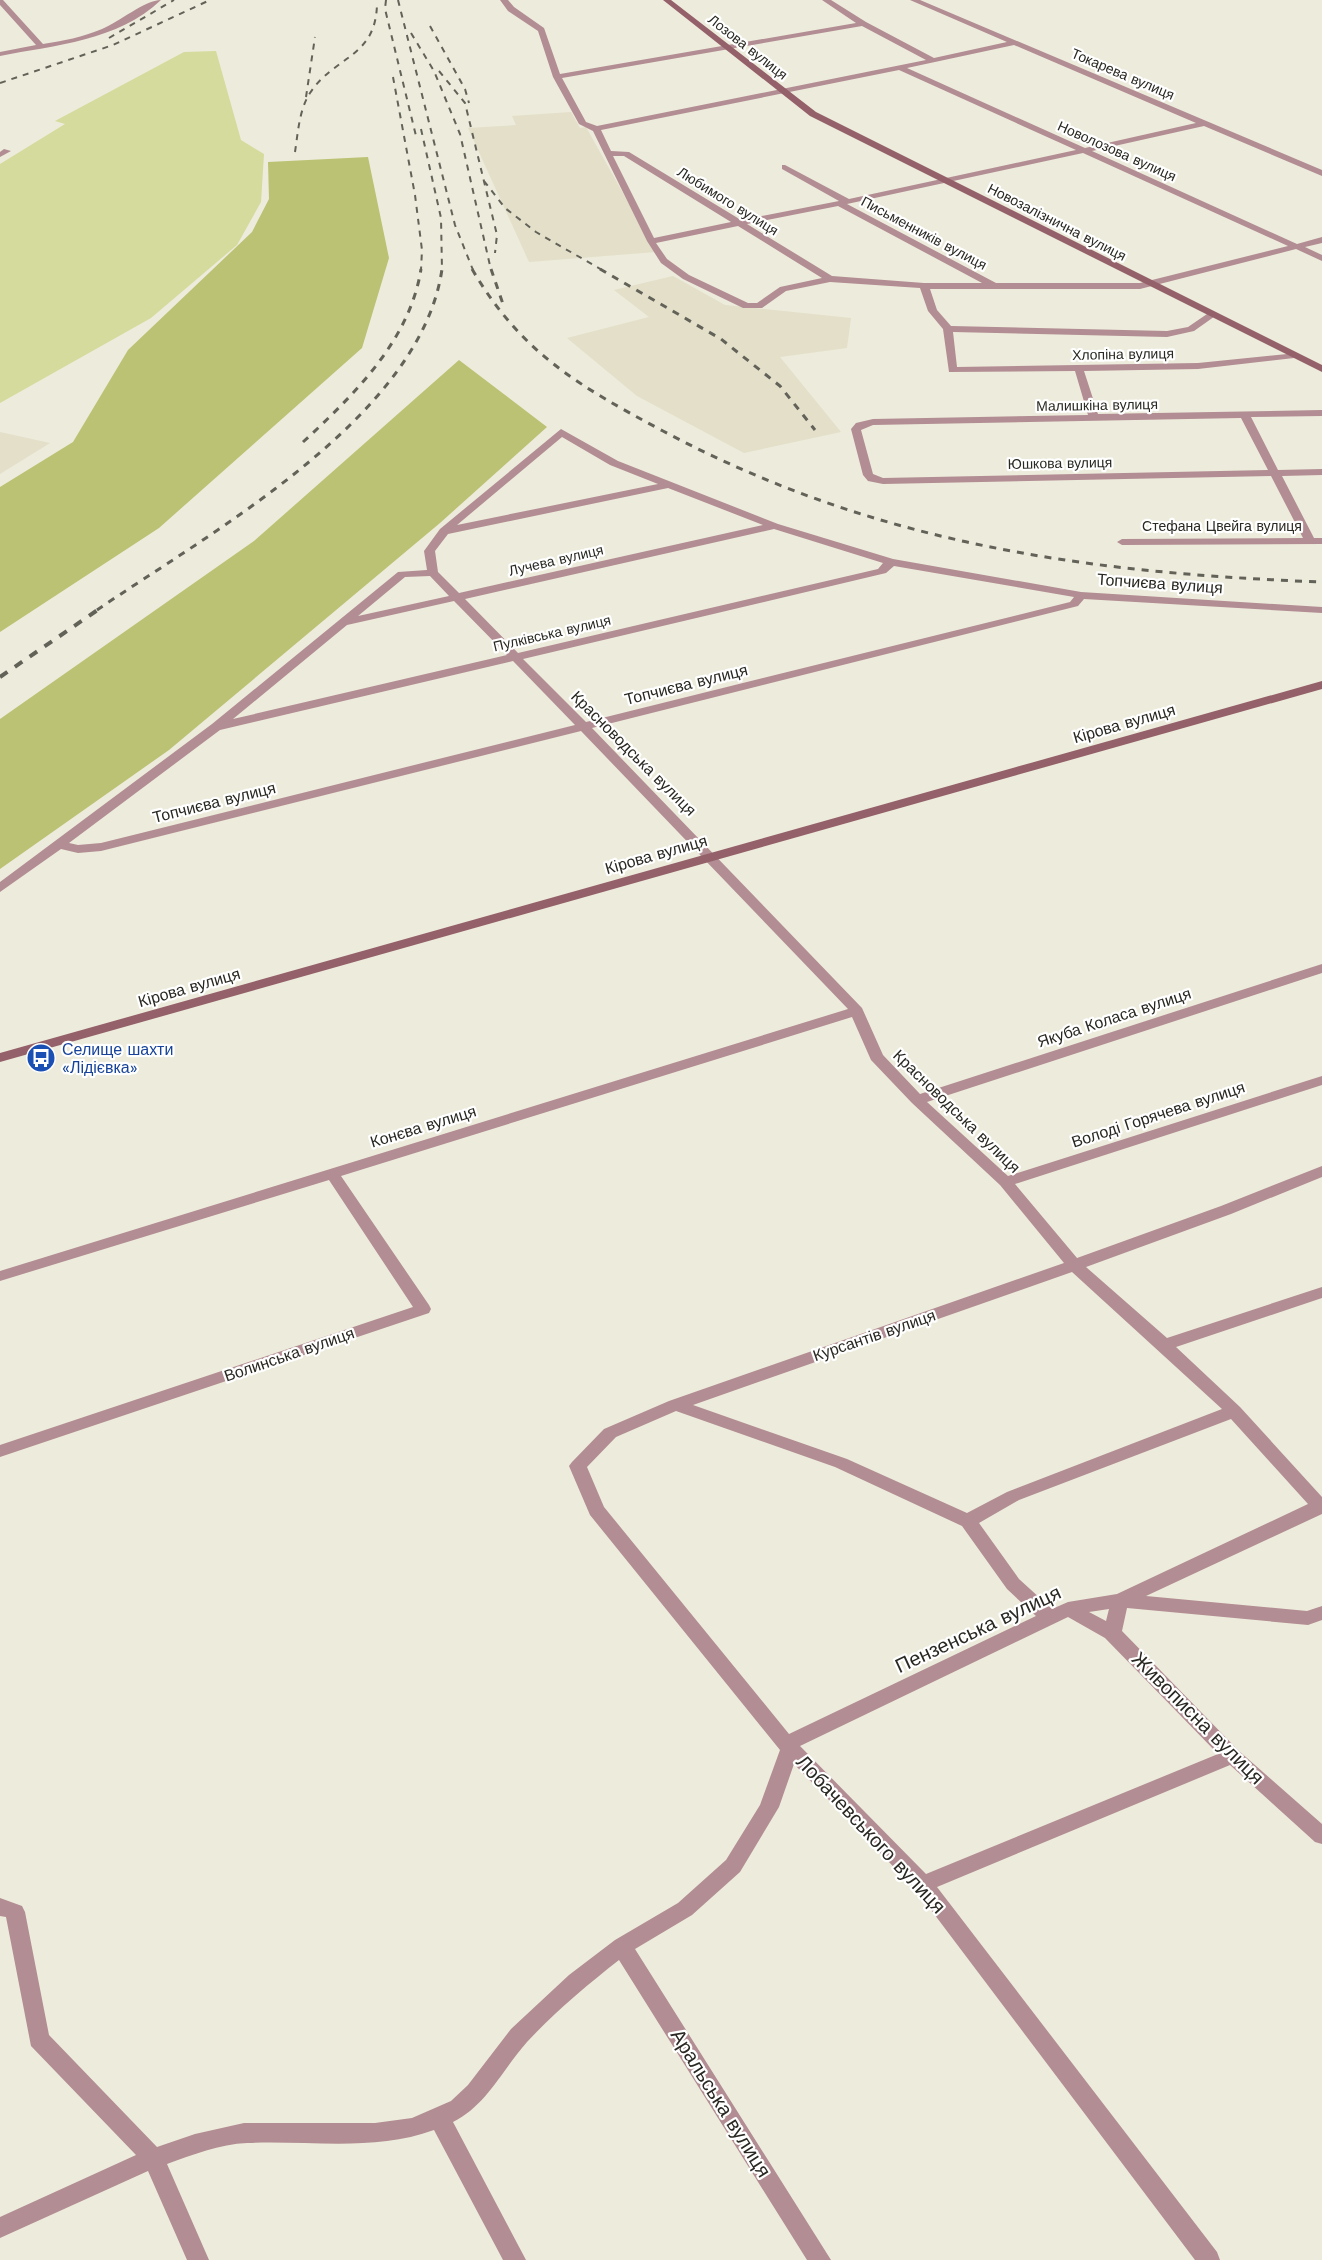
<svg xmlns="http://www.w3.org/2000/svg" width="1322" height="2260" viewBox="0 0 1322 2260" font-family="'Work Sans',sans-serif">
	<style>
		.built { fill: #e3dfc9 }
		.green { fill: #d4db9c }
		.forest { fill: #bbc273 }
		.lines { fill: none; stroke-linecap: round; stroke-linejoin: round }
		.street { fill: #b28d93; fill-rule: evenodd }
		.secondary { fill: #946069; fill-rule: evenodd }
		.rail-far2 { stroke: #636259; stroke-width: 2; stroke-dasharray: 6 6; stroke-linecap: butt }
		.rail-far1 { stroke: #636259; stroke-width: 3; stroke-dasharray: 7 7; stroke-linecap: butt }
		.rail { stroke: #636259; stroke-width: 4; stroke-dasharray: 9 9; stroke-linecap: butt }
		.labels { text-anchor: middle; stroke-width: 4.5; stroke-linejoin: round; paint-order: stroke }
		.far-street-label { font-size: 14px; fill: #292822; stroke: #fff }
		.street-label { font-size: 16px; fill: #292822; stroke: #fff }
		.transit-label { font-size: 16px; fill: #164399; stroke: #fff; text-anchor: start }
		.near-street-label { font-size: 20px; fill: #292822; stroke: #fff }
	</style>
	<rect width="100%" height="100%" fill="#edebdb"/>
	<g class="built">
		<path d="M571 112 580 128 586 127 656 252 529 262 468 128 516 125 512 116Z"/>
		<path d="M673 276 725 305 851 318 847 348 780 357 841 432 744 453 637 396 567 338 649 317 614 290Z"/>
		<path d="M0 432 50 443 0 474Z"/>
	</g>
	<path class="green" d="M216 51 241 140 264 154 261 202 237 245 151 318 0 403V164L65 124 55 121 184 52Z"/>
	<g class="forest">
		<path d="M368 157 389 258 362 348 159 528 0 632V487L73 442 128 350 252 232 269 199 268 162Z"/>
		<path d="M459 360 547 427 440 523 169 750 0 869V719L254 541Z"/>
	</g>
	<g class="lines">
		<g class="street">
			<path d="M0 0H3L43 44C63 41 83 37 102 29 119 22 145 0 161 0 118 41 55 45 0 56V52L36 45 0 5Z"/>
			<path d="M500 0H508L514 7 544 28 560 74 856 23 822 0H831L866 22 934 58 1007 42 910 0H920L1322 170V176L1204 126 1092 151 1297 244 1322 237V243L1305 247 1322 255V261L1296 249 1140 289H930L937 310 951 326 1167 331 1188 327 1210 312 1218 314 1194 331 1167 337 953 332 957 367 1198 363 1297 353 1299 355 1294 358 1198 369 1084 371 1098 414 1322 410V416L1251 417 1278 470 1322 469V475L1282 476 1314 538H1322V544L1122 545 1117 542 1122 539 1303 538 1271 476 883 484 868 481 863 475 851 429 856 423 873 419 1088 415 1075 371 949 372 943 329 928 311 920 288 830 282 786 291 762 308H743L683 279 661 263 647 241 593 131 579 124 553 77 538 31 508 11ZM862 26 926 60 597 126 586 122 562 78ZM1014 45 1196 123 1085 148 907 68ZM899 70 1076 150 849 199 785 165H782V169L839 201 741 220 629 152 611 151 601 130ZM1083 153 1288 246 1140 283H996L847 204ZM613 156H624L731 222 654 238ZM838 206 982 283H924L832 276 747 224ZM738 226 822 278 780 287 757 303H748L689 275 667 259 656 243ZM1241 418 1268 470 883 478 873 474 861 430 873 425Z"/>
			<path d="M4 149 11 151 0 157V152Z"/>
			<path d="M561 429 618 461 778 524 893 559 1081 592 1322 607V613L1084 599 1078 606 592 728 862 1008 883 1055 920 1094 1322 964V973L927 1102 1008 1176 1322 1076V1085L1015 1184 1077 1258 1221 1206 1322 1166V1177L1231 1214 1086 1267 1167 1338 1322 1287V1298L1176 1347 1240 1407 1322 1497V1514L1146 1596 1307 1611 1322 1606V1620L1308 1625 1127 1608 1122 1631 1239 1751 1322 1824V1844L1315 1842 1230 1765 937 1887 1217 2252 1220 2260H1195L916 1890 794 1764 779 1807 740 1872 692 1915 635 1949 831 2260H807L619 1960C587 1985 555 2012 527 2042 502 2070 487 2105 453 2122L526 2260H503L434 2130C374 2152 309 2140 247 2143 220 2144 192 2155 167 2164L209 2260H187L148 2171 0 2238V2217L136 2155 31 2046 6 1917 0 1916V1898L22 1906 25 1912 49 2035 157 2147 195 2134 244 2123H375L412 2118 451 2101 468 2085 511 2029 569 1975 615 1940 678 1903 726 1860 760 1805 780 1750 590 1515 569 1466 572 1462 604 1429 669 1401 1064 1263 1000 1185 912 1103 871 1060 852 1017 341 1176 429 1305 431 1309 429 1313 0 1457V1445L413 1307 329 1180 0 1281V1271L848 1009 581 731 101 851 78 853 61 849 0 892V882L212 724 398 572 427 570 424 551 440 529ZM562 437 610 465 658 484 457 525ZM668 488 763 525 459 593 438 572 435 551 448 534ZM774 529 883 563 878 569 518 653 465 599ZM894 566 1074 597 1070 602 586 722 523 659 886 573ZM430 576 449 596 358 616 405 577ZM454 601 507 655 233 719 347 625ZM513 661 575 725 101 843 78 845 69 843 220 730ZM1072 1272 1222 1409 1007 1492 967 1513 847 1459 693 1405ZM676 1411 835 1467 962 1526 1007 1589 1036 1616 789 1734 604 1507 587 1467 616 1437ZM1231 1419 1308 1504 1117 1594 1068 1602 1052 1609 1019 1579 979 1523 1019 1500ZM1109 1609 1106 1621 1089 1612ZM1068 1617 1105 1638 1218 1754 926 1874 800 1746Z"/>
		</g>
		<g class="secondary">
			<path d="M663 0H671L816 112 1322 365V372L810 116Z"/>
			<path d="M1322 681V689L0 1062V1053Z"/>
		</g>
		<g class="rail-far2">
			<path d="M386 0 385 9 417 140"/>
			<path d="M398 0 455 225 473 270"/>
			<path d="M430 26 465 89 469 103"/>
			<path d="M411 33 434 71 460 134 491 270"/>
			<path d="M109 38 174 0"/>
			<path d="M439 71 465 103 497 235 495 253"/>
			<path d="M393 77 415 195 422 250 421 270"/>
			<path d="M0 83 113 45 210 0"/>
			<path d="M306 97 315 37"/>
			<path d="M421 129 441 218 442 270"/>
			<path d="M295 152C298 133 299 110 310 93 335 55 377 58 377 2"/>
			<path d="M484 181 505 208 536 232 602 270"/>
		</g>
		<g class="rail-far1">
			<path d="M472 269C521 353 579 386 663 431 875 544 1085 573 1322 582"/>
			<path d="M491 269 504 307"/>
			<path d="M600 269 721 339 780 386 815 430"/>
			<path d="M303 442C354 395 410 340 421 269"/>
			<path d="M97 610C211 532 421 417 442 269"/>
		</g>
		<path class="rail" d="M0 677 99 609"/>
	</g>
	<defs>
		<g id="bus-disc" transform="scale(1.5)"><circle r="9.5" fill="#1a4fb4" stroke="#fff"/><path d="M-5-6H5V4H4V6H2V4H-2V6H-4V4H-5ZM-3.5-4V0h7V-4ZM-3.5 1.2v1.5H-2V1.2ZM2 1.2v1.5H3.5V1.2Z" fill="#fff"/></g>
	</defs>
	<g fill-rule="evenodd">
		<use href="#bus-disc" x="41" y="1058"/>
	</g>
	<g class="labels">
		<g class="far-street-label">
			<text transform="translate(748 47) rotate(38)" y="5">Лозова вулиця</text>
			<text transform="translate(1123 74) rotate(23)" y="5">Токарева вулиця</text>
			<text transform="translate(1117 151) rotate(24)" y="5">Новолозова вулиця</text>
			<text transform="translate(728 201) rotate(32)" y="5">Любимого вулиця</text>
			<text transform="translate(1057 222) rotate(27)" y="5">Новозалізнична вулиця</text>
			<text transform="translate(924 233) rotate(28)" y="5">Письменників вулиця</text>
			<text transform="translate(1123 354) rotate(-1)" y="5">Хлопіна вулиця</text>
			<text transform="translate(1097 405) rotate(-1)" y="5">Малишкіна вулиця</text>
			<text transform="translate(1060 463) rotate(-1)" y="5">Юшкова вулиця</text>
			<text x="1222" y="531">Стефана Цвейга вулиця</text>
			<text transform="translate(556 560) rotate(-13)" y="5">Лучева вулиця</text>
			<text transform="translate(552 633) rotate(-13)" y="5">Пулківська вулиця</text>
		</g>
		<g class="street-label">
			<text transform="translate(1160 583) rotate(4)" y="6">Топчиєва вулиця</text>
			<text transform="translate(686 684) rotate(-14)" y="6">Топчиєва вулиця</text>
			<text transform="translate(1124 723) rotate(-16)" y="6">Кірова вулиця</text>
			<text transform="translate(634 753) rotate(45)" y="6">Красноводська вулиця</text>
			<text transform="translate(214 802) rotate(-14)" y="6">Топчиєва вулиця</text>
			<text transform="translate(656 854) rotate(-16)" y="6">Кірова вулиця</text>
			<text transform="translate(189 987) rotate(-16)" y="6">Кірова вулиця</text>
			<text transform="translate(1114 1017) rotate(-18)" y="6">Якуба Коласа вулиця</text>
			<text transform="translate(957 1111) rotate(44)" y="6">Красноводська вулиця</text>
			<text transform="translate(1158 1114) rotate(-18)" y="6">Володі Горячева вулиця</text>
			<text transform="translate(423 1126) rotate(-17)" y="6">Конєва вулиця</text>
			<text transform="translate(874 1335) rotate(-19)" y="6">Курсантів вулиця</text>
			<text transform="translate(289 1354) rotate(-19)" y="6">Волинська вулиця</text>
		</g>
		<g class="transit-label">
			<text x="62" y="1055">Селище шахти<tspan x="62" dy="18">«Лідієвка»</tspan></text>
		</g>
		<g class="near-street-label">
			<text transform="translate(978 1629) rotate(-25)" y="7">Пензенська вулиця</text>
			<text transform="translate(1198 1718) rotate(45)" y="7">Живописна вулиця</text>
			<text transform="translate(871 1834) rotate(47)" y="7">Лобачевського вулиця</text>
			<text transform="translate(721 2103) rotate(58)" y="7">Аральська вулиця</text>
		</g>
	</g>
</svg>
